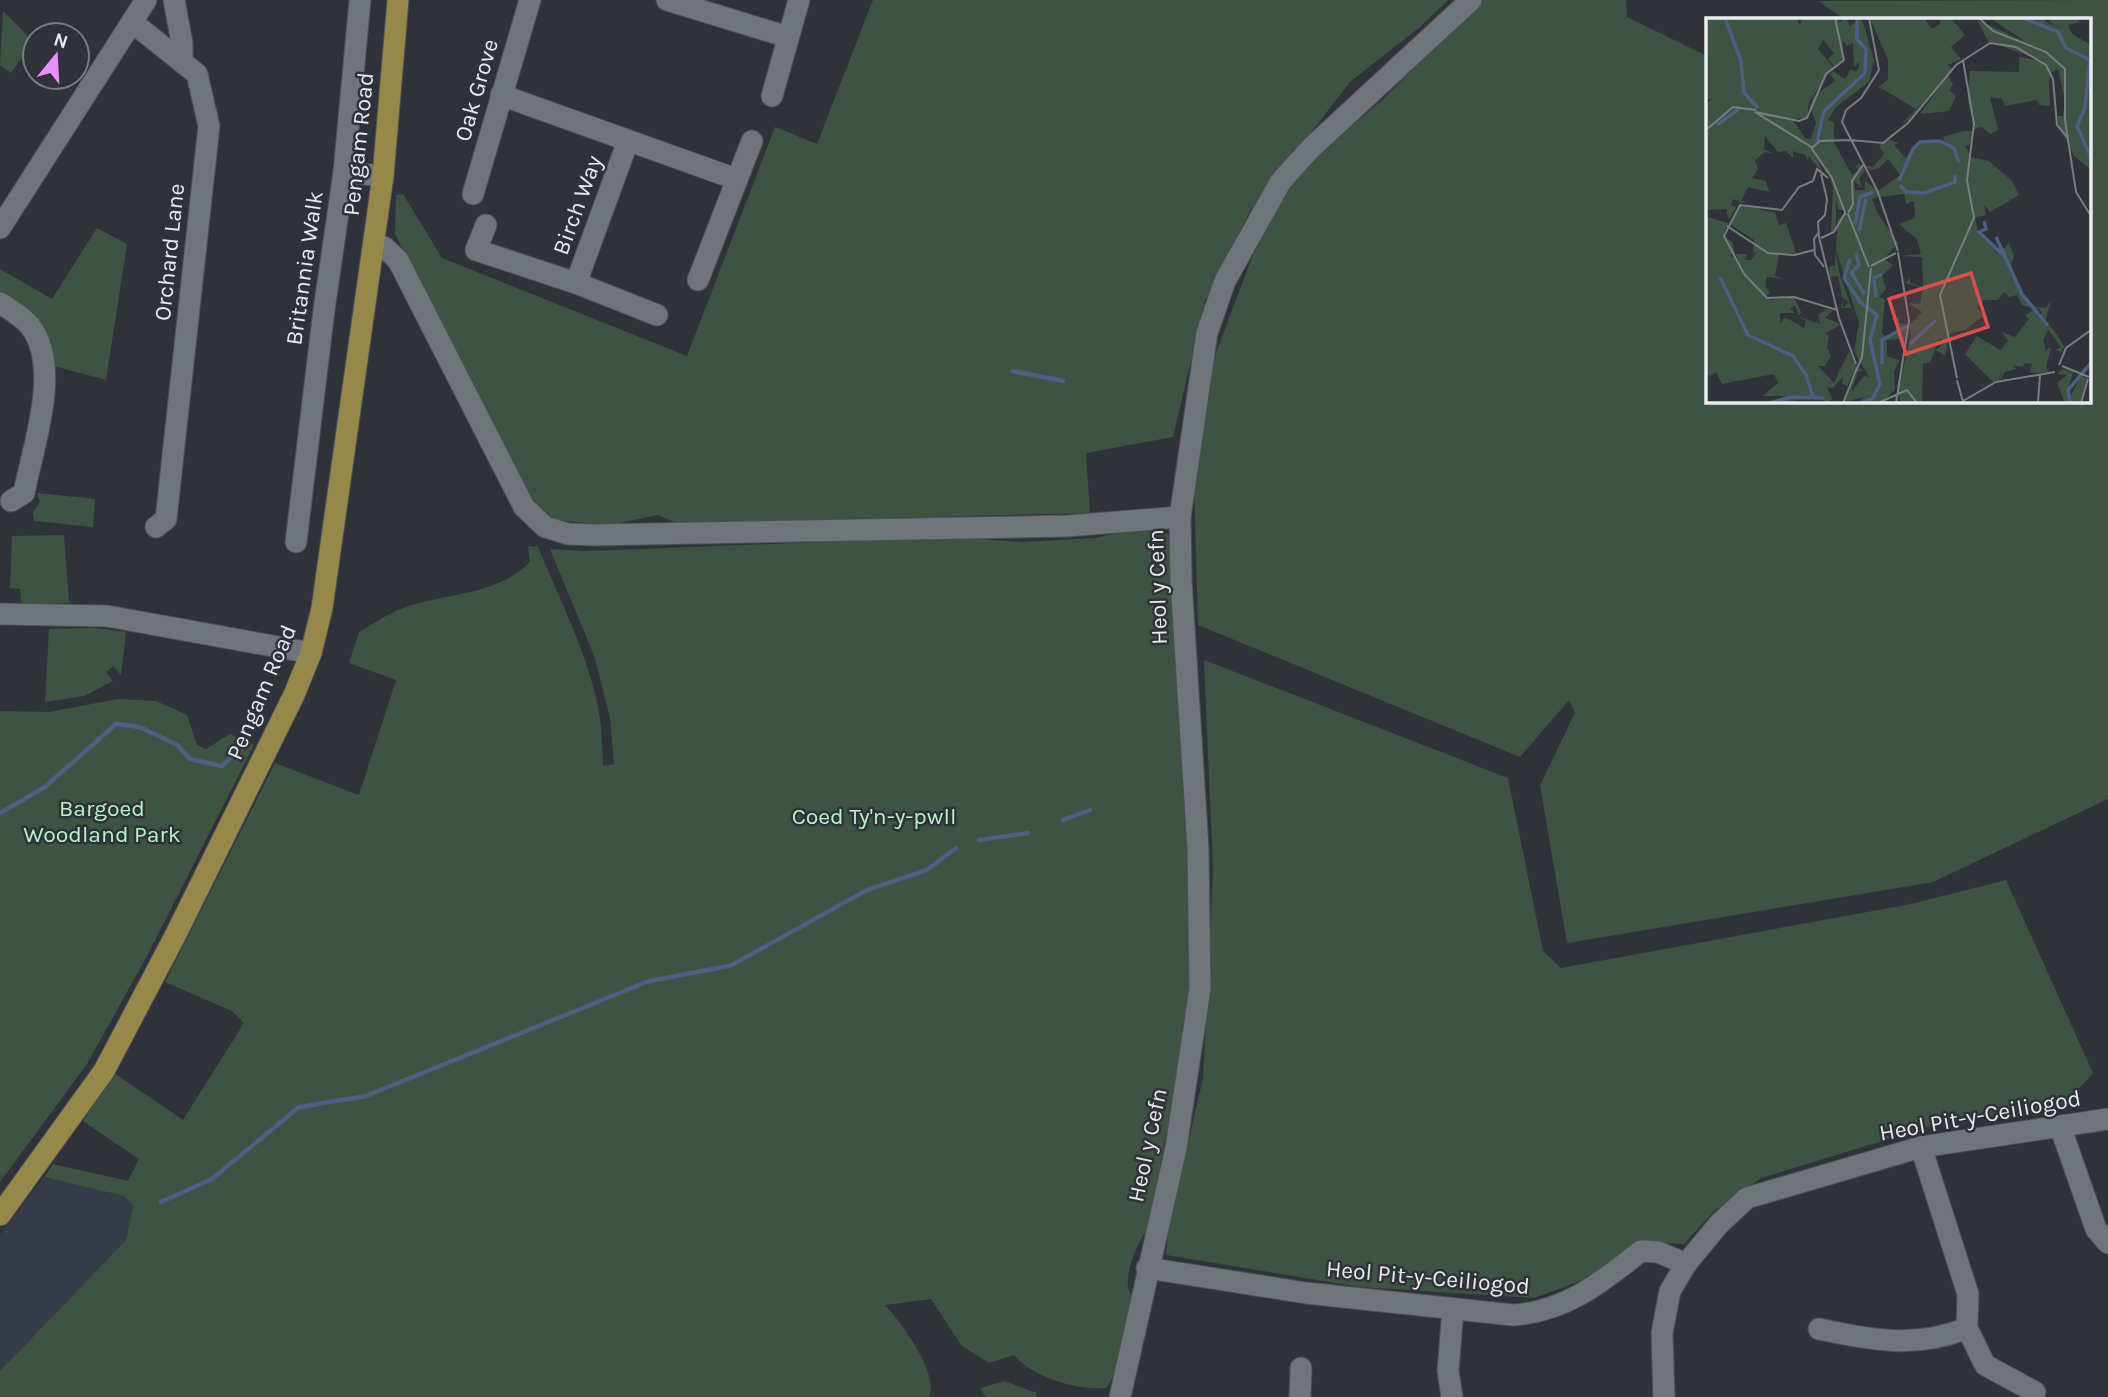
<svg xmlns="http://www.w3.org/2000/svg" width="2108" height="1397" viewBox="0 0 2108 1397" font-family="Karla,sans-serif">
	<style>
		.built { fill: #353b47 }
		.green { fill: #3e5344 }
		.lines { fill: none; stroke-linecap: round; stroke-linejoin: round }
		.stream { stroke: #4d5f82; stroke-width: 4.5 }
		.minor-casing { stroke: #4e5056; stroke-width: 23 }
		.major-casing { stroke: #4e5056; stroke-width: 23 }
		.minor { stroke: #70747b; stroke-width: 21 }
		.major { stroke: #96874b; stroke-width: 21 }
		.labels { text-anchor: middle; stroke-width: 5; stroke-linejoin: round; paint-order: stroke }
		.street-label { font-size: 23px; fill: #e9ebef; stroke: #2f3339 }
		.park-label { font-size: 23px; fill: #b4f5c6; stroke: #2f3339 }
		.inset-river { fill: none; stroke: #4d5f82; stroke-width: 3.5 }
		.inset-road { fill: none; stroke: #797d82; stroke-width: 2 }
		.view { fill: #da4f50; fill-opacity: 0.15; stroke: #da4f50; stroke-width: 3.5 }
		.inset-edge { fill: none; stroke: #e9ebef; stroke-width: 3.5 }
	</style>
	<rect width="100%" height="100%" fill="#2f3339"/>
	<path class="built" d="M44 1177 124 1196 133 1206 126 1240 0 1371V1235Z"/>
	<g class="green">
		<path d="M873 0H1448L1420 27 1350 82 1250 211 1205 301 1173 437 1086 453 1090 513 677 523 658 515 610 525 554 520 529 495 395 234 396 195 403 194 442 258 687 356 775 127 817 144Z"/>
		<path d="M1483 0H1626L1627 17 1707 56V401H2089V19H1844L1818 1 2108 0V799L1933 882 1567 943 1540 785 1575 713 1569 700 1520 757 1198 625 1194 486 1211 366 1251 260 1277 207 1308 163 1381 101Z"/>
		<path d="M3 11 33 41 11 73 0 65Z"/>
		<path d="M97 228 127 244 106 380 54 366 29 313 0 292V269L52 299Z"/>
		<path d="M37 493 95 499 93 527 34 521 33 512 40 502Z"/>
		<path d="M1160 526 1170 537 1187 782 1190 982 1180 1068 1147 1230C1137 1242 1126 1271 1128 1287 1129 1291 1131 1293 1131 1298 1131 1316 1118 1376 1106 1388 1076 1390 1034 1378 1014 1355L989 1363 962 1346 931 1299 885 1305C901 1322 940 1375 929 1397H0V1371L126 1240 133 1206 124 1196 44 1177 53 1164 128 1181 139 1159 83 1121 114 1073 183 1120 244 1023 232 1011 165 982 275 763 359 795 396 680 349 663 359 632C372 625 384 616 398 610 442 592 494 598 530 562L528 546 538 547C559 598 585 648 597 702 602 724 602 745 603 766L614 764 610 718 595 658 550 549 587 551 955 537 1023 542 1095 538 1134 529Z"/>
		<path d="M64 535 69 603 21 604 20 589 10 588 12 536Z"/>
		<path d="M95 628 126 632 121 675 113 666 106 672 113 681 84 696 45 702 49 629Z"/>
		<path d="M1204 660 1508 778 1543 951 1561 968 1906 905 2006 880 2093 1073 2060 1110 1951 1120 1761 1178 1714 1211 1684 1244 1640 1242 1588 1278 1534 1298 1360 1287 1166 1255 1168 1230 1203 1078 1213 871Z"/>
		<path d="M118 699 156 701 187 715 197 745 206 749 230 734 254 745 148 954 87 1064 0 1182V711L49 712Z"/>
		<path d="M1005 1381 1037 1393 1036 1397H986L980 1388Z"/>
	</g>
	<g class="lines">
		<g class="stream">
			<path d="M1013 371 1063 381"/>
			<path d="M0 813 45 787 116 724 140 727 177 745 190 759 222 766 240 749"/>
			<path d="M1063 820 1090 810"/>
			<path d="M979 840 1028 833"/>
			<path d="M161 1202 212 1179 299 1107 366 1096 649 981 730 966 867 890 927 870 956 848"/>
		</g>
		<g class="minor-casing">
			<g id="minor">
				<path d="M174 0 182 43V62"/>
				<path d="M667 0 788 37"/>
				<path d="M132 22 197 74 209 126 166 519 156 527"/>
				<path d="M501 95 736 179"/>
				<path d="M772 96 799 0"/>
				<path d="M628 141 576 283 657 315"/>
				<path d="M344 172 383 176"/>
				<path d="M473 194 530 0"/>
				<path d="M486 225 476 250 576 283"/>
				<path d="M0 228 146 0"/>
				<path d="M374 245 384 247 398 260 524 507 545 527 568 534 594 535 1067 526 1180 517"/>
				<path d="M698 280 752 141"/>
				<path d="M0 303C9 309 23 317 30 326 62 367 33 446 24 493L11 501"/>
				<path d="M296 542 324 310 344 172 360 0"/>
				<path d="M0 614 107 616 311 653"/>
				<path d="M2060 1126 2096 1229 2108 1243"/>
				<path d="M1921 1147 1968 1294 1967 1328 1985 1365 2035 1392"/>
				<path d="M1147 1268 1306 1293 1513 1315C1565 1312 1602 1282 1641 1251L1658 1252 1686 1264"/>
				<path d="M1819 1329C1871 1340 1916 1349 1967 1328"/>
				<path d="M1120 1397 1176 1148 1200 989 1198 848 1181 580 1180 517 1207 333 1225 281 1281 181 1311 148 1471 0"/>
				<path d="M1300 1397 1301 1368"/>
				<path d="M1452 1397 1448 1371 1453 1309"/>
				<path d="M1664 1397 1662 1333 1670 1291 1686 1264 1719 1224 1747 1198 1921 1147 2108 1119"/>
			</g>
		</g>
		<g class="major-casing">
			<path id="major" d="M0 1215 104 1071 175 936 294 695 311 653 322 608 383 176 398 0"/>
		</g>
		<use href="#minor" class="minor"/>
		<use href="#major" class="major"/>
	</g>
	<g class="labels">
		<g class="street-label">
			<text transform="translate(476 90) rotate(-74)" y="8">Oak Grove</text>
			<text transform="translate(358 144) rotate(-84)" y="8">Pengam Road</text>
			<text transform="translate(577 205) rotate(-70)" y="8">Birch Way</text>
			<text transform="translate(169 252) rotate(-84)" y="8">Orchard Lane</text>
			<text transform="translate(304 268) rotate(-82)" y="8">Britannia Walk</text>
			<text transform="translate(1157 587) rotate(-92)" y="8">Heol y Cefn</text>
			<text transform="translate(261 692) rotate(-67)" y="8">Pengam Road</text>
			<text transform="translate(1980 1115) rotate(-10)" y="8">Heol Pit-y-Ceiliogod</text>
			<text transform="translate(1147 1145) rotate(-78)" y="8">Heol y Cefn</text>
			<text transform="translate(1428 1277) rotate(5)" y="8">Heol Pit-y-Ceiliogod</text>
		</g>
		<g class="park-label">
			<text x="102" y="816">Bargoed<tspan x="102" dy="26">Woodland Park</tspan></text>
			<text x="874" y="824">Coed Ty'n-y-pwll</text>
		</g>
	</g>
	<g transform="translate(1706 18)">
		<rect width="385" height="385" fill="#2f3339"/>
		<path d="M0 0H90L94 7 96 0H131L134 4 140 0 144 8 154 0 158 7 168 42 163 64 130 89 122 102 128 104V124L146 157 152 152 149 147 154 146 159 152 153 161 156 170 148 163 149 172H159V163L171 172 172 179 166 181 172 196 192 225 178 241 187 247 176 258 180 271 173 279 179 282 176 314 178 318 187 316 193 308 186 301 193 299V305L202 307 196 331 193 321 181 322V338L193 342 188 354 189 372 175 385H152L158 379 139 384 144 368 149 357 153 350 158 353H152L145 374 158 358 163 359 148 333 153 305 130 232 132 201 143 194 132 191 130 181V211L125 215 127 169 122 156H127L120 154 110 138 118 157 103 138 102 143 99 137 87 133V140L80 133 72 134 59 118 58 131 67 136 59 134 49 142 52 151 46 160 60 163 63 174 42 169 35 183 42 184 36 185 27 181 25 187 30 189 23 202 20 191 2 192 1 199 22 205 17 218 26 224 29 236 23 238 30 239 34 248 30 236H41L40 242H45L51 233 47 236 48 222 25 207 33 188H53V192L69 194 73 207 80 205 90 235H65L73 236 69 258 78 261 61 259 59 268 64 275 58 279 65 282 88 279 95 294 93 298 89 287 84 291 89 295H74V306L79 299 98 310 100 303 93 299 114 306 112 297 120 291 127 292 119 300 135 306 119 316 123 317 121 329 125 338 119 348H112L128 365 143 333 151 349 141 368 136 366 137 359 126 370 121 369 126 381 120 385 116 380 62 385 80 378H57L72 365 68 356 16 366 10 354 4 358 0 355V87L7 80 0 82ZM117 22 128 35 122 41 129 49 137 41V23L141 28 147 25 148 49 153 44V49L150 54 145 51 139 61 127 53 124 56 129 63 108 78 104 88 110 105 105 121H100L86 101 101 100 103 84 127 49 112 31ZM164 0H218L226 11 235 5 232 0H245L259 17 245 29 255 41 242 47 246 51 202 102 194 108 210 91 173 69 182 61V42ZM284 0H336L342 5 359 11 343 4 345 0 371 1 374 4 362 7 366 16 385 27V152L368 138 354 110 351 98H357L359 82 352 51 346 54 343 65 344 88 333 87 331 82 299 88 296 81 284 79 292 112 284 116 276 109 268 111 262 83 264 53 313 54V39L337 43 282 23 271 2 320 24ZM242 57 247 67 243 72 250 78 243 93 214 96ZM257 113H267L265 126 259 128 265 139 283 143 306 163 313 177 284 194 278 187 280 197 269 200 272 213 292 236 303 225 308 238 305 247 316 277 331 290 333 298 336 294 331 289 340 290 345 282 339 304 348 312 358 328 355 334 350 332 355 329 342 312 337 322 340 332 345 329 340 349 343 354 324 355 326 346 318 345 317 349 307 347 310 351 299 354 294 362 295 349 293 362 287 364 259 336 271 318 294 332 302 323 296 314 309 319 323 301 319 297 330 291 316 287 311 277 303 279 298 274 292 282H278L271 289 277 298 259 312 244 315 239 338 230 332 239 323 234 320 224 344 217 346 216 383 196 385 191 376 205 318 203 307 216 294 201 285 214 286 217 270 199 265 204 260V265L217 269 216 239 195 238 215 236 211 221 193 206 209 200 208 183 200 186 198 176 173 179 172 173 194 157 182 141 173 150 165 152 159 148 167 149 178 136 173 127 183 122 193 125 188 127 199 140 214 124 238 123 237 119ZM129 233 134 257 149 299 145 290H135L137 281V290L143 284 136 279 132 258 124 259 123 249 129 247ZM356 351 367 354 362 371 365 377 375 358 381 360 374 385H359L351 365 361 357 351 356Z" fill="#3e5344" fill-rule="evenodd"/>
		<path class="inset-river" d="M19 0 35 43 38 75 52 90M317 0 352 14 360 30 384 42 379 89 371 108 384 137 385 149M11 107 33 91M111 124 118 93 159 55 160 31 151 21V0M193 163 207 131 214 124 234 123 248 130 253 145M194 167 200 174 218 175 249 164V157M278 203 280 211 273 214 296 236M149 206 154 179 167 174M153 213 160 181M290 219 316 276 342 308M150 235 153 247 145 255 159 276M144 241 138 260 155 285 171 297 164 322 174 366 167 380 156 385M14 259 42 317 87 338 100 357 107 379M170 279 168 260 176 256M204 326 230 302M176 346V322L201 308M64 385 85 379 118 380M364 385 362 372 385 345"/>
		<path class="inset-road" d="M163 0 173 52 155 80 140 92 136 104 171 172 192 233M273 0 287 13 340 34 359 51V102L370 174 385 198M0 112 27 89 50 92M144 122 177 125 202 105 250 47 284 25 310 29 340 47 347 61 351 107 361 119M104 128 126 160M107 129 114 123 144 122M107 130 49 94 93 103 101 100 120 56 138 42 129 0M115 156 121 181 119 197 112 204 113 219 133 300 150 346M126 160 140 197M107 163 93 169 76 192 34 187 18 218 38 256 61 280 88 279 131 292M107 163 111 151 122 160M142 195 147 186 146 163 157 147M142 196 163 249M21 208 62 235 88 237 108 232M113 214 108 221 109 237 118 249M115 220 128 214 139 195M165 248 190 235M353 347 360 330 385 312M356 348 383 359M150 353 156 339 165 250M251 360 234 277 268 200 261 162 268 106 257 42M251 362 257 384M257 383 290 364 349 354M70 385H119M137 385 151 350M172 385 201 372 211 385M190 385 203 303 192 234M332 385 334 357M375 385 382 361"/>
		<path class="view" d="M265 255 282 309 200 336 183 281Z"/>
		<rect width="385" height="385" class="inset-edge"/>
	</g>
	<g transform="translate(56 56) rotate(18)"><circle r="33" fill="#2f3339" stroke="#797d82" stroke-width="2"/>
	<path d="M0-5L12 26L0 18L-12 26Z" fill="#e88eff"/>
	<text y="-10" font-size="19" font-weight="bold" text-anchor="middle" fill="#e9ebef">N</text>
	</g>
</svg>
